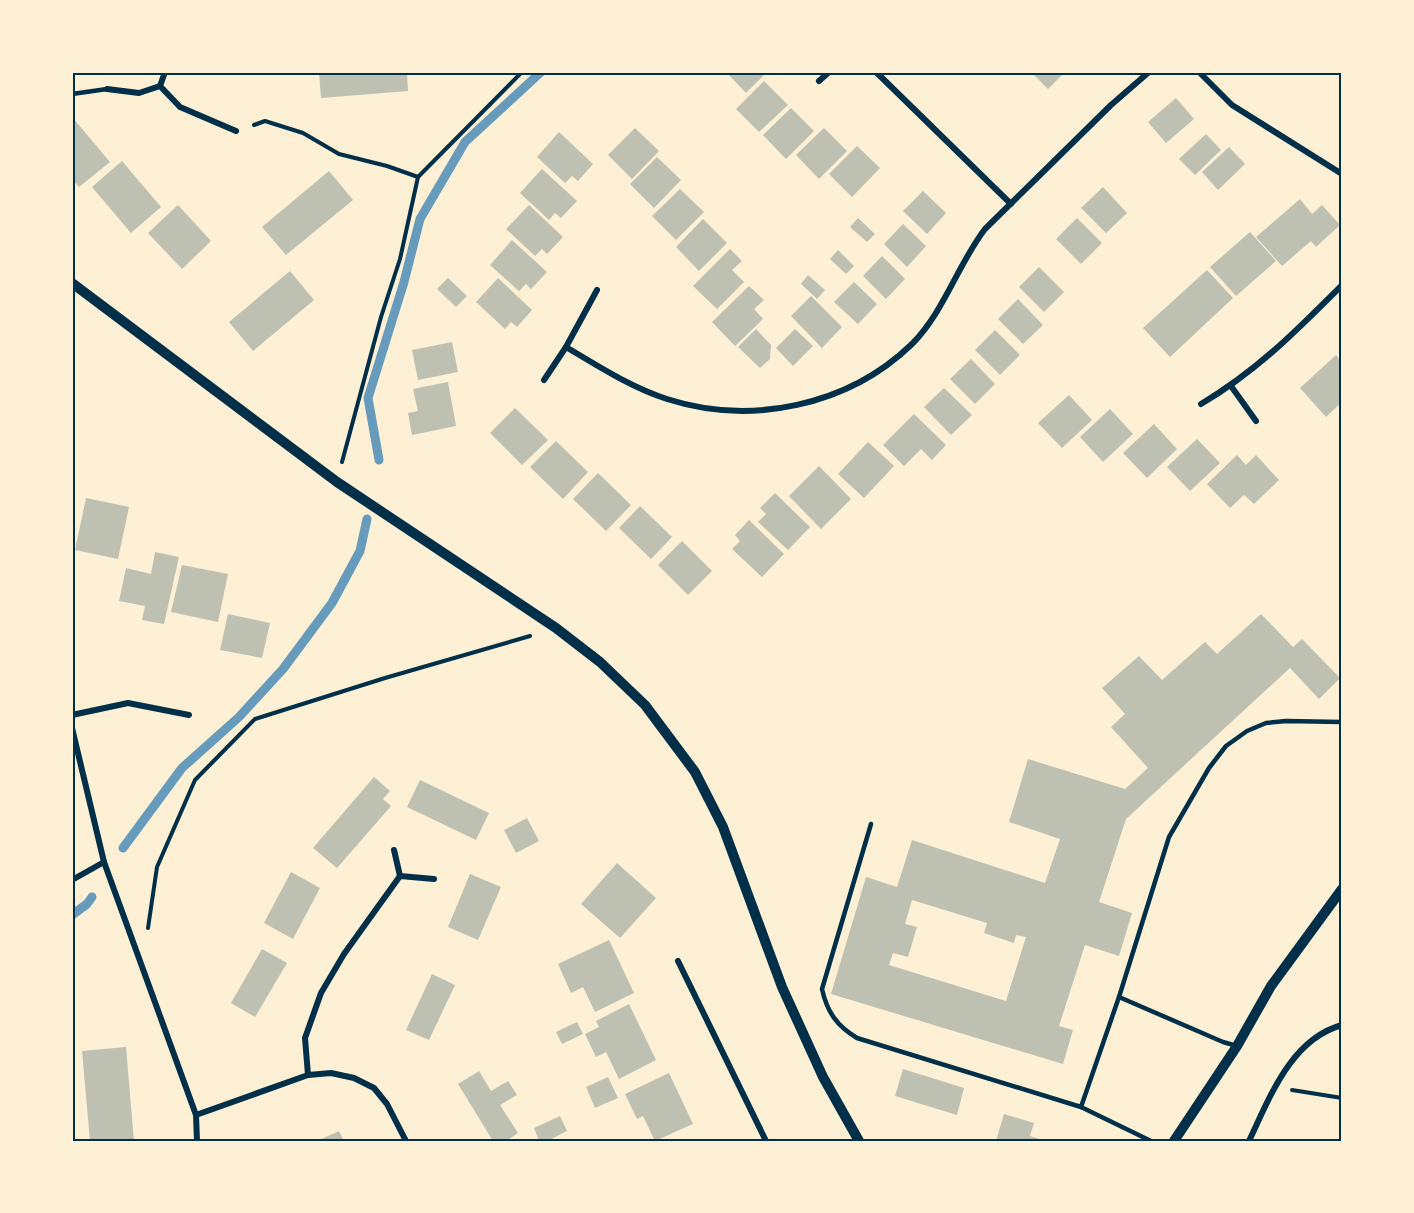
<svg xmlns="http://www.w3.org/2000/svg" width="1414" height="1213" viewBox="0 0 1414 1213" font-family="'PT Sans Narrow',sans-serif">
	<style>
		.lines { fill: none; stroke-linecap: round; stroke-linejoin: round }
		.stream { stroke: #669bbc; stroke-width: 9 }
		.building { fill: #bec0b2; fill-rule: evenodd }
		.path { stroke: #003049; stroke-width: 4 }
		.service { stroke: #003049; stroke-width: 4.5 }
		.minor { stroke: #003049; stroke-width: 6 }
		.tertiary { stroke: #003049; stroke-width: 10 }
		.neatline { fill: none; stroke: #003049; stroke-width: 2 }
	</style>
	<rect width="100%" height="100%" fill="#fdf0d5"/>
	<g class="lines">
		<g class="stream">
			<path d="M379 460 368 398 404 282 420 219 465 142 541 72"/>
			<path d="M123 848 182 768 239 717 283 669 332 603 360 551 367 519"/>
			<path d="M72 915 87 904 92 897"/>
		</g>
	</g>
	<g class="building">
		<path d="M319 72H407L408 91 321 98Z"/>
		<path d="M726 72H767L746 93Z"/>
		<path d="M1031 72H1065L1048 89Z"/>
		<path d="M764 81 788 105 759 132 736 109Z"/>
		<path d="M1176 98 1194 119 1166 143 1148 122Z"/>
		<path d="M791 108 814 131 786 159 763 135Z"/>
		<path d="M72 117 110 162 79 187 72 179Z"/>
		<path d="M635 128 659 151 632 179 608 155Z"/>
		<path d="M824 128 847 151 819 179 796 155Z"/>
		<path d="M559 132 593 164 578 181 572 176 565 183 537 157Z"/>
		<path d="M1206 134 1221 150 1195 175 1179 159Z"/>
		<path d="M857 146 880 168 852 197 829 174Z"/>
		<path d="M1229 147 1245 164 1218 190 1202 172Z"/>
		<path d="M657 157 681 180 654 208 630 184Z"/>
		<path d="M122 161 161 207 131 233 92 187Z"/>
		<path d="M542 169 577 201 561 218 555 213 549 220 520 193Z"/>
		<path d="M329 171 353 200 286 255 262 227Z"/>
		<path d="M1103 187 1127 213 1106 233 1081 208Z"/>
		<path d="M680 189 704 212 676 240 652 216Z"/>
		<path d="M923 191 946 213 927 234 903 211Z"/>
		<path d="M1300 199 1312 214 1322 205 1340 225 1316 247 1311 241 1282 266 1256 237Z"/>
		<path d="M178 205 211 241 182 269 148 233Z"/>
		<path d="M529 205 563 237 547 254 542 249 535 256 506 229Z"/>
		<path d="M858 218 875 234 867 242 850 227Z"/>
		<path d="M1077 218 1102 243 1081 264 1056 239Z"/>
		<path d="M703 219 727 243 699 271 676 247Z"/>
		<path d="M903 224 926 246 907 267 884 244Z"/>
		<path d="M1250 232 1276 261 1236 296 1210 267Z"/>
		<path d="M512 240 547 272 531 289 526 284 519 291 490 265Z"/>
		<path d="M730 249 742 261 732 270 744 282 717 309 693 286Z"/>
		<path d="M838 250 854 266 846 274 830 259Z"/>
		<path d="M882 256 905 279 886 299 863 276Z"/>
		<path d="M1039 267 1064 292 1044 312 1019 287Z"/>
		<path d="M1207 270 1233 298 1170 357 1143 328Z"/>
		<path d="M290 271 314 300 253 351 229 322Z"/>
		<path d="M808 275 825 290 817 299 801 284Z"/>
		<path d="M448 278 467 296 456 307 437 289Z"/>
		<path d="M498 278 532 310 517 327 511 322 505 329 476 302Z"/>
		<path d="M854 282 877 304 858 324 834 302Z"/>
		<path d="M749 286 764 300 754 309 763 319 735 346 712 322Z"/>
		<path d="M811 296 842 327 822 348 791 316Z"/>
		<path d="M1018 299 1043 325 1023 344 998 319Z"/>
		<path d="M756 329 771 345 770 359 760 368 738 347Z"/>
		<path d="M795 329 813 346 793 366 776 348Z"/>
		<path d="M995 330 1020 355 1000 375 975 350Z"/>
		<path d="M452 342 458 372 418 380 412 350Z"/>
		<path d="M1336 355 1342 362V402L1326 417 1300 388Z"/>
		<path d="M971 359 995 384 975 404 950 379Z"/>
		<path d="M448 382 456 426 412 435 408 413 418 411 413 389Z"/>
		<path d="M944 388 972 415 951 435 924 407Z"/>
		<path d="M1069 395 1092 420 1062 448 1038 423Z"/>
		<path d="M515 408 548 440 522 465 490 433Z"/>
		<path d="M1110 409 1133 434 1103 462 1080 437Z"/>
		<path d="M914 414 946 445 932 460 921 449 904 466 883 445Z"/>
		<path d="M1154 424 1177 449 1147 478 1123 453Z"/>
		<path d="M1197 439 1220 463 1190 491 1167 467Z"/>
		<path d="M556 441 588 472 563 499 530 467Z"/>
		<path d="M868 442 894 466 864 498 838 474Z"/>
		<path d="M1237 455 1246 465 1256 455 1279 480 1254 504 1244 495 1230 508 1207 484Z"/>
		<path d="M819 466 851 499 821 529 789 496Z"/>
		<path d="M598 473 631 505 606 531 573 499Z"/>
		<path d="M775 493 810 527 788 550 758 522 766 514 760 508Z"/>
		<path d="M86 498 129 507 118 559 75 550Z"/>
		<path d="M640 506 672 537 651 559 619 528Z"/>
		<path d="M749 520 784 554 762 577 732 549 740 541 735 535Z"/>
		<path d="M682 541 712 571 688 595 658 565Z"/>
		<path d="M155 552 179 557 164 624 142 620 145 606 119 601 126 568 151 574Z"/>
		<path d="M182 565 228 574 218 622 171 612Z"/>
		<path d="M228 614 270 623 262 658 220 650Z"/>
		<path d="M1261 614 1293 647 1302 639 1340 678 1319 699 1290 668 1126 819 1099 902 1132 913 1119 956 1085 945 1059 1026 1073 1030 1063 1064 831 994 866 877 897 887 912 840 1045 883 1060 839 1009 822 1028 759 1125 789 1148 768 1111 727 1125 714 1102 688 1139 656 1162 680 1205 642 1217 654ZM912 900 987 923 984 933 1014 943 1016 935 1026 937 1006 1001 889 965 893 953 908 957 917 927 905 924Z"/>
		<path d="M374 777 390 791 383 799 391 806 337 868 313 848Z"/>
		<path d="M420 780 489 813 476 840 407 807Z"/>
		<path d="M527 818 539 841 516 853 504 830Z"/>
		<path d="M617 863 656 898 620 938 581 904Z"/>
		<path d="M291 872 320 888 293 939 264 923Z"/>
		<path d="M470 874 501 887 478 940 448 927Z"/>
		<path d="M609 940 634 993 595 1012 583 987 571 993 558 964Z"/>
		<path d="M262 949 287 963 255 1017 231 1003Z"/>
		<path d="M432 974 455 985 429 1040 406 1030Z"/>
		<path d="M629 1004 656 1060 619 1079 606 1052 596 1057 585 1034 599 1027 596 1021Z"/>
		<path d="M577 1022 583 1034 562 1044 556 1032Z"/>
		<path d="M126 1047 134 1141H90L82 1051Z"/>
		<path d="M903 1069 964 1088 957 1115 895 1096Z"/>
		<path d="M479 1071 491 1091 508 1081 517 1095 500 1105 518 1133 506 1141H493L458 1084Z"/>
		<path d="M669 1073 693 1124 655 1141 643 1116 637 1119 625 1094Z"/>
		<path d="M608 1077 618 1098 595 1108 586 1087Z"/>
		<path d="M1004 1114 1034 1123 1030 1136 1046 1141H996Z"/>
		<path d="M560 1116 567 1131 547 1141H539L534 1128Z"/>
		<path d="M339 1131 344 1141H317Z"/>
	</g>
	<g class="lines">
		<g class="path">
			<path d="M254 125 265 121 303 133 339 154 387 166 418 177"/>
			<path d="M342 462 381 317 400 259 418 177 522 72"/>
			<path d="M148 928 157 867 195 780 255 719 385 678 530 636"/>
			<path d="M1292 1090 1342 1098"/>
		</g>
		<g class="service">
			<path d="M72 94 107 89"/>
			<path d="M871 824 822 989C827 1012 837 1026 857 1038L1081 1107"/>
			<path d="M1119 997 1081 1107 1151 1141"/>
			<path d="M1237 1046 1223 1042 1119 997 1169 837 1209 768 1226 746 1247 731 1266 723 1286 721 1342 722"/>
		</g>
		<g class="minor">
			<path d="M165 72 160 86 180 107 236 131"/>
			<path d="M876 72 1011 204"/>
			<path d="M1199 72 1232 105 1342 174"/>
			<path d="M819 81 829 72"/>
			<path d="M107 89 139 93 160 86"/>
			<path d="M566 347C598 366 632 388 667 399 751 426 848 406 912 344 944 312 958 264 985 229L1111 105 1149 72"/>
			<path d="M544 380 566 347 597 290"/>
			<path d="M1231 386 1256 421"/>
			<path d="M1201 404C1258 370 1296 331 1342 285"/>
			<path d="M72 715 128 703 189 715"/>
			<path d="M72 728 104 862 196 1115 197 1141"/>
			<path d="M394 850 400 876"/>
			<path d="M72 880 104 862"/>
			<path d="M678 961 766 1141"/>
			<path d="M308 1075 305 1038 321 993 344 954 400 876 434 879"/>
			<path d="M196 1115 308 1075 331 1073 354 1078 374 1088 387 1104 406 1141"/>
			<path d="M1249 1141C1270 1097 1291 1039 1342 1025"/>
		</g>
		<g class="tertiary">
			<path d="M72 283 337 482 556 628 600 662 645 705 695 772 723 827 782 987 823 1077 859 1141"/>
			<path d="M1174 1141 1237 1046 1271 986 1342 889"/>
		</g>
	</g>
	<rect width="1414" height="1213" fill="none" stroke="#fdf0d5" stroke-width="147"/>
	<rect x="74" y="74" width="1266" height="1066" class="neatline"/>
</svg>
